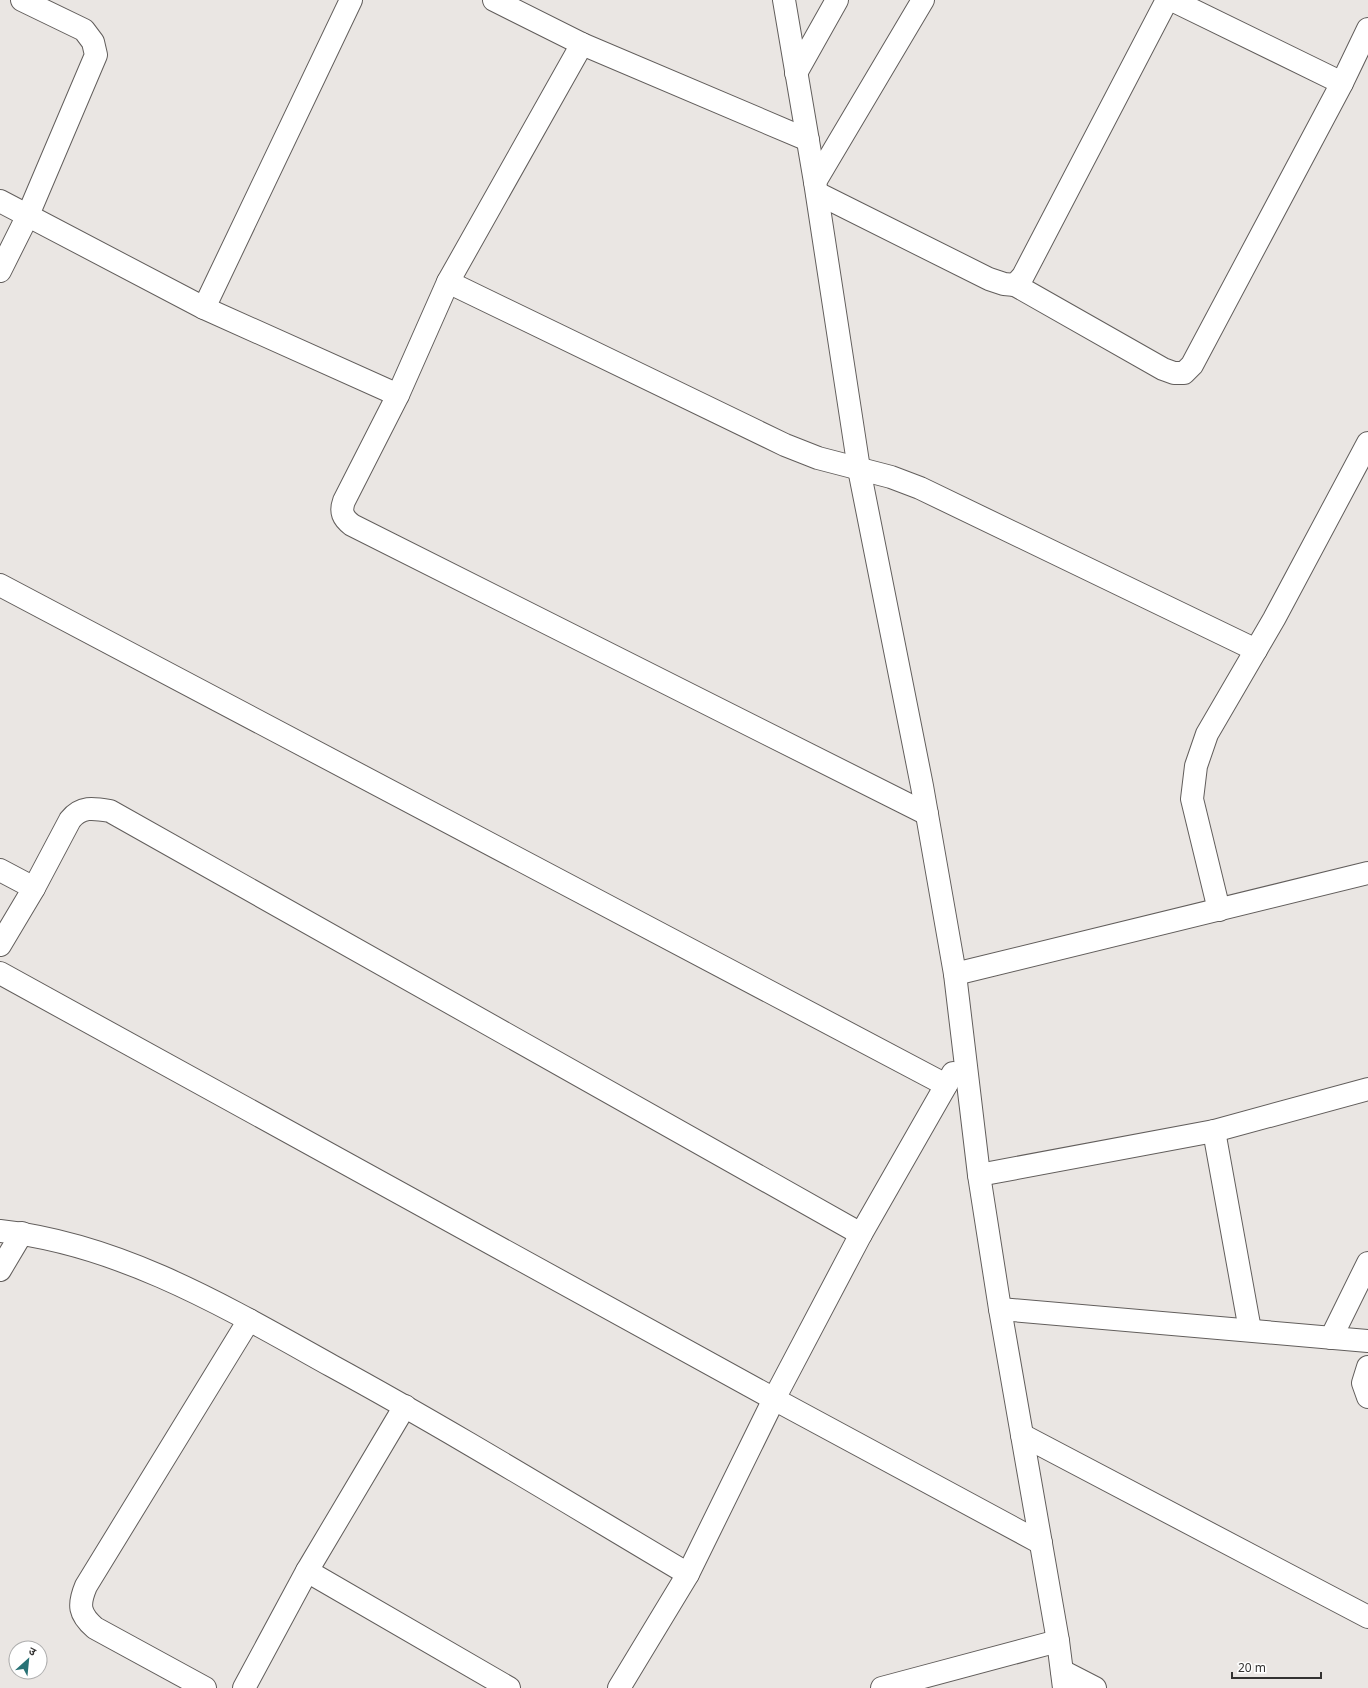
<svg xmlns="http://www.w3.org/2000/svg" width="1368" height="1688" viewBox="0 0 1368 1688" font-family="'Noto Sans','Noto Sans Devanagari',sans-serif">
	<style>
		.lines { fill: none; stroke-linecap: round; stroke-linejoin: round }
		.minor-casing { stroke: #625e5c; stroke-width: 24 }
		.minor { stroke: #fff; stroke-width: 22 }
	</style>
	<rect width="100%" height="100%" fill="#eae6e3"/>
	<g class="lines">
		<g class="minor-casing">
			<g id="minor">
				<path d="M494 0 582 44 808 140"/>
				<path d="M784 0 815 182 859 469 922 786 955 974 979 1175 1000 1309 1058 1641 1064 1688"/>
				<path d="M1172 0 1342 83"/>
				<path d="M582 44 448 282 398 395 344 501C340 512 343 518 352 525L927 814"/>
				<path d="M796 73 837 0"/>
				<path d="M815 182 923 0"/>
				<path d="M817 193 989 279 1004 284 1015 285 1023 276 1167 0"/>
				<path d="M0 201 204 308 398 395"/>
				<path d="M0 271 28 215 96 55 93 42 84 30 22 0"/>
				<path d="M448 282 785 445 818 458 891 477 920 488 1256 650"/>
				<path d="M1015 285 1163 369 1174 373H1184L1192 365 1342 83 1368 29"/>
				<path d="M204 308 351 0"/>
				<path d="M0 585 946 1085"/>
				<path d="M0 870 34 888"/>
				<path d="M1219 910 1192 799 1196 766 1207 734 1274 619 1368 443"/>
				<path d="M0 945 34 888 70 820C81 806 93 808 110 811L861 1234"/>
				<path d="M0 973 774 1399 1041 1543"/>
				<path d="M955 974 1368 873"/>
				<path d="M1214 1131 1250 1330"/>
				<path d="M979 1175 1214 1131 1368 1089"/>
				<path d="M0 1231C121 1244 228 1308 332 1366 453 1432 570 1504 688 1574"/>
				<path d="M0 1270 22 1233"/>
				<path d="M1000 1309 1368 1341"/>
				<path d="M1331 1338 1368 1263"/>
				<path d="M1368 1367 1363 1383 1368 1397"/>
				<path d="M1022 1435 1368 1617"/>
				<path d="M307 1571 509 1688"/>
				<path d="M1062 1671 1095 1688"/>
				<path d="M205 1688 95 1628C79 1614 78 1605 86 1586L249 1320"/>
				<path d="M244 1688 307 1571 405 1406"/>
				<path d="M619 1688 688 1574 774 1399 861 1234 953 1073"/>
				<path d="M882 1688 1058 1641"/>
			</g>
		</g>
		<use href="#minor" class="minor"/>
	</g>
	<g transform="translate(28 1660) rotate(27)"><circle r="19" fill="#ffffff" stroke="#adadad"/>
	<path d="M0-3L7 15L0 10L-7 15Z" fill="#287276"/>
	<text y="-6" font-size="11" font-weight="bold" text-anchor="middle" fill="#333231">उ</text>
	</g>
	<path d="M1232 1672v6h89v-6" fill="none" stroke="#333231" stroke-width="2"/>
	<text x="1238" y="1672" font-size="12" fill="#333231" stroke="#ffffff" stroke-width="3" paint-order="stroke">20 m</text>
</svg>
